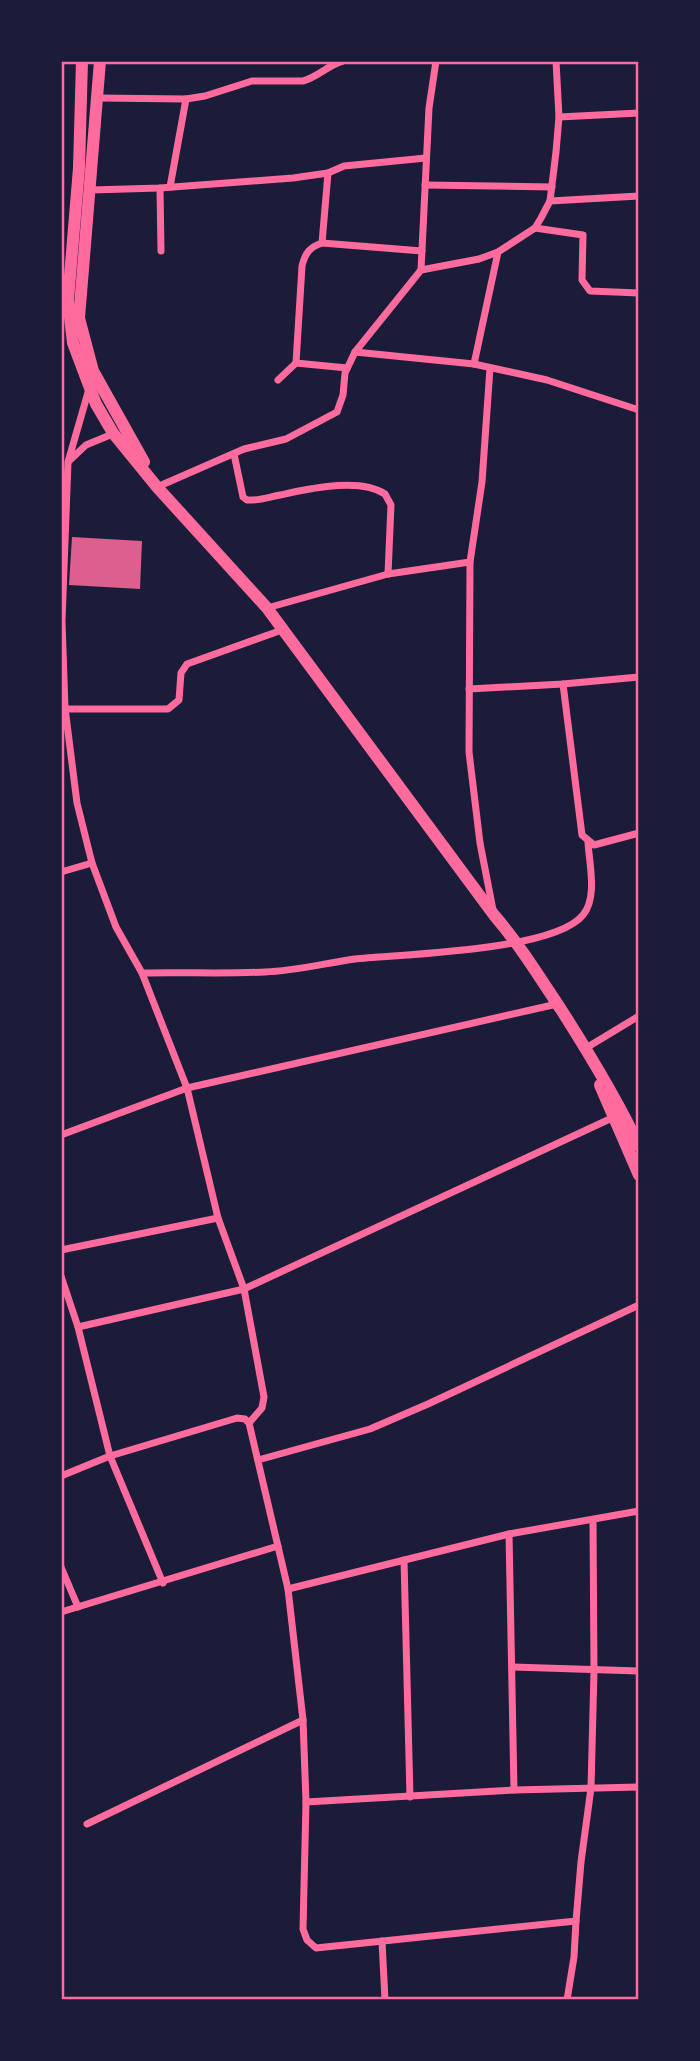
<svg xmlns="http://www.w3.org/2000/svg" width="700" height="2061" viewBox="0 0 700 2061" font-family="'Libre Baskerville',serif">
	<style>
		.building { fill: #dd5f8e }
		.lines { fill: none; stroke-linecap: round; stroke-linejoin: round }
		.minor { stroke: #ff6b9d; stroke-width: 7 }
		.primary { stroke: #ff6b9d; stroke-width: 12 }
		.neatline { fill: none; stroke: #ff6b9d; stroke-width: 2.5 }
	</style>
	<rect width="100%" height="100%" fill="#1b1b3a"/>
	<path class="building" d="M72 537 142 541 140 589 69 585Z"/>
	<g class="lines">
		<g class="minor">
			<path d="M98 98 186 99 205 96 252 81H303C318 77 328 65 343 61"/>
			<path d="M559 117 639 113"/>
			<path d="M328 173 322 243C310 247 305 253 302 266L296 363 347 368"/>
			<path d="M425 185 552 187"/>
			<path d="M170 187 186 99"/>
			<path d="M160 188 161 251"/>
			<path d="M91 190 160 188 293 178 328 173 344 166 426 158"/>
			<path d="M550 201 639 196"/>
			<path d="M535 228 583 235 582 280 590 291 639 293"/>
			<path d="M322 243 422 251"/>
			<path d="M421 270 429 108 436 61"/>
			<path d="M355 352 474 364 547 380 639 410"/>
			<path d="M474 364 498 252"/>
			<path d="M490 368 482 482 470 562 469 752 480 843 493 910"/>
			<path d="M278 380 296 363"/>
			<path d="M89 389 68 462 62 621 65 708 77 803 92 863 116 927 142 973 187 1088 218 1218 244 1289 264 1397 262 1408 249 1423"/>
			<path d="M234 454 243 497 247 500C258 501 269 497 280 495 309 489 359 477 385 494L391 505 388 574"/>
			<path d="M69 461 86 445 115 433"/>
			<path d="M157 487 244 449 286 439 337 412 343 395 345 373 355 352 421 270 479 259 498 252 535 228 541 218 550 201 556 152 559 117 556 61"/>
			<path d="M267 608 388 574 470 562"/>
			<path d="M563 684 582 835 594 845 639 833"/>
			<path d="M469 689 563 684 639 677"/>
			<path d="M63 709H168L179 700 181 673 187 664 282 630"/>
			<path d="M61 872 92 863"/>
			<path d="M142 973C183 972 224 974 265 972 295 971 326 963 355 959 403 954 554 951 583 915 598 897 589 863 588 842"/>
			<path d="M586 1048 639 1016"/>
			<path d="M61 1135 187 1088 557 1004"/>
			<path d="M61 1250 218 1218"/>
			<path d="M61 1276 78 1327 110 1456 163 1583"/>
			<path d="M78 1327 244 1289 612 1118"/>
			<path d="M258 1460 370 1429 428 1404 639 1305"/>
			<path d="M61 1476 110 1456 237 1418 245 1419 249 1423 288 1589 303 1720 306 1802 303 1929 307 1940 316 1948 576 1921 581 1862 591 1788 594 1671 593 1520"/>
			<path d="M509 1534 514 1790"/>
			<path d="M404 1560 410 1797"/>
			<path d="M61 1567 78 1607"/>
			<path d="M288 1589 509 1534 639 1511"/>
			<path d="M61 1612 278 1546"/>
			<path d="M513 1667 639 1671"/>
			<path d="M306 1802 514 1790 639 1787"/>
			<path d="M87 1824 303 1720"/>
			<path d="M382 1941 385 2000"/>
			<path d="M567 2000 574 1957 576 1921"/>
		</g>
		<g class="primary">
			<path d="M82 61 79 168 68 300 73 343 96 404 113 433 157 487 267 608 494 915C520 945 540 978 562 1011 590 1055 617 1099 639 1146"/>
			<path d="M100 61 79 318 93 371 144 462"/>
			<path d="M600 1085 639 1175"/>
		</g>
	</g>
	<rect width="700" height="2061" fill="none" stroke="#1b1b3a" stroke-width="126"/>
	<rect x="63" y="63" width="574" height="1935" class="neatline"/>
</svg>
